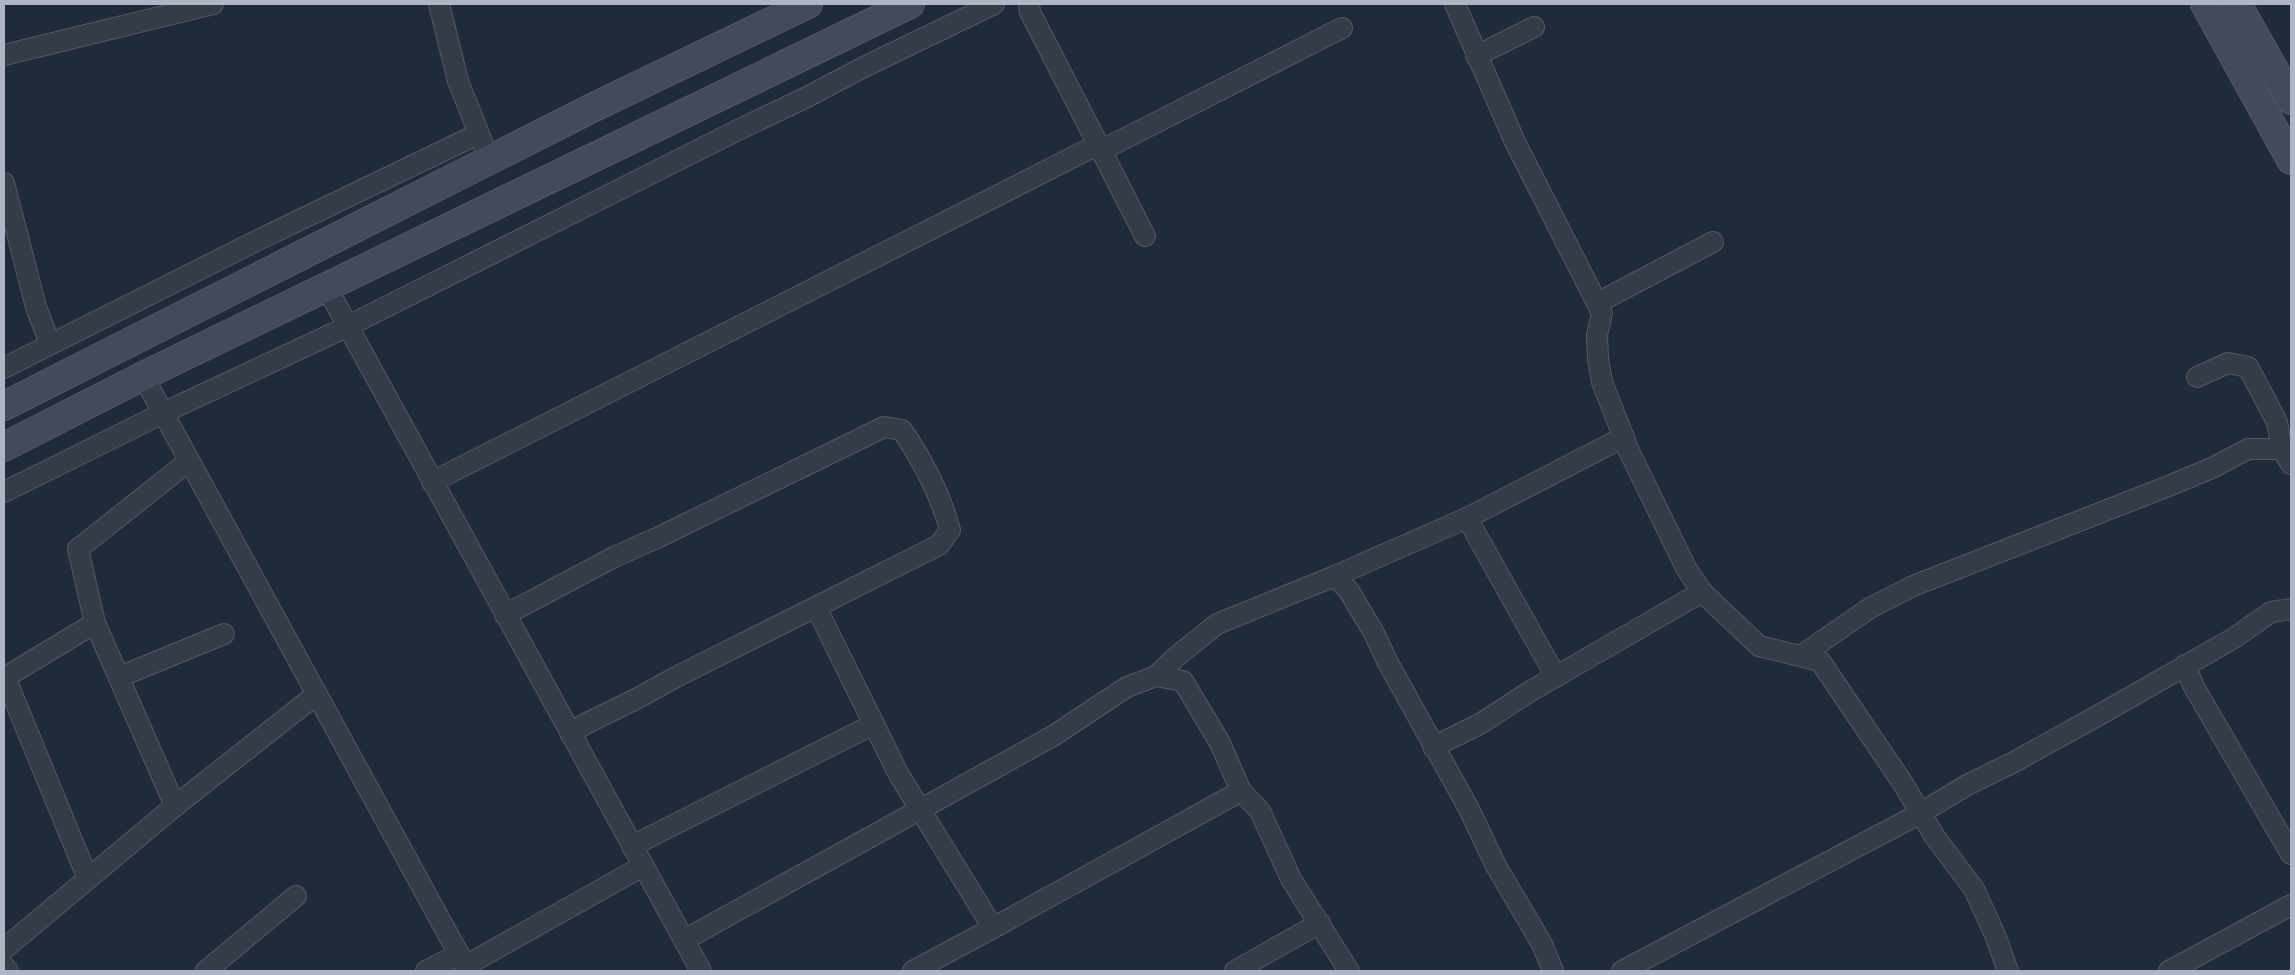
<svg xmlns="http://www.w3.org/2000/svg" width="2295" height="975" viewBox="0 0 2295 975" font-family="Arial,sans-serif">
	<style>
		.lines { fill: none; stroke-linecap: round; stroke-linejoin: round }
		.street-casing { stroke: #515966; stroke-width: 22 }
		.secondary-casing { stroke: #515966; stroke-width: 30 }
		.street { stroke: #343c48; stroke-width: 20 }
		.secondary { stroke: #424a5b; stroke-width: 28 }
	</style>
	<rect width="100%" height="100%" fill="#202a38"/>
	<g class="lines">
		<g class="street-casing">
			<g id="street">
				<path d="M439 4 458 81 483 144"/>
				<path d="M1029 4 1030 12 1145 236"/>
				<path d="M1455 4 1515 142 1602 313 1597 335 1598 359 1602 382 1629 451 1686 568 1702 592 1759 646 1820 661 1902 782 1935 837 1974 889 1995 935 2008 971"/>
				<path d="M4 55 213 4"/>
				<path d="M1476 56 1534 27"/>
				<path d="M1102 150 1342 28"/>
				<path d="M4 183 36 307 50 344"/>
				<path d="M327 288 701 971"/>
				<path d="M1597 303 1713 242"/>
				<path d="M4 368 250 244 478 134"/>
				<path d="M143 376 468 971"/>
				<path d="M2197 377 2228 363 2248 367 2277 422 2282 449"/>
				<path d="M432 482 1099 144"/>
				<path d="M4 492 163 413 338 331 740 129 805 98 864 67 994 4"/>
				<path d="M1467 518 1624 437"/>
				<path d="M1335 576 1467 518 1556 677"/>
				<path d="M816 607 899 775 993 928 913 971"/>
				<path d="M505 615 614 557 659 537 884 427 902 430C923 461 940 493 950 530L939 545 678 676 636 699 583 725 571 735"/>
				<path d="M1802 655 1870 608 1913 586 2166 487 2212 468 2248 449H2282L2291 464"/>
				<path d="M2185 665 2194 687 2291 854"/>
				<path d="M1156 676 1176 657 1217 624 1335 576 1349 591 1374 633 1387 661 1469 809 1496 866 1542 944 1553 971"/>
				<path d="M5 677 88 879"/>
				<path d="M119 677 224 634"/>
				<path d="M4 678 95 623"/>
				<path d="M1433 747 1480 724 1529 692 1702 592"/>
				<path d="M175 806 317 694"/>
				<path d="M632 846 874 724"/>
				<path d="M993 928 1241 791"/>
				<path d="M684 940 1053 736 1127 687 1156 676 1183 681 1220 743 1241 791 1260 811 1291 879 1349 971"/>
				<path d="M4 949 175 806 95 623 78 549 189 461"/>
				<path d="M4 966 8 971"/>
				<path d="M465 966 643 866"/>
				<path d="M206 971 296 896"/>
				<path d="M426 971 459 954"/>
				<path d="M1235 971 1320 923"/>
				<path d="M1622 971 1921 813 1967 785 2014 762 2108 710 2234 638 2271 612 2291 609"/>
				<path d="M2169 971 2291 905"/>
			</g>
		</g>
		<g class="secondary-casing">
			<g id="secondary">
				<path d="M2205 4 2291 160"/>
				<path d="M2237 4 2291 100"/>
				<path d="M4 406 592 108 808 4"/>
				<path d="M4 447 143 376 910 4"/>
			</g>
		</g>
		<use href="#street" class="street"/>
		<use href="#secondary" class="secondary"/>
	</g>
	<rect width="2295" height="975" fill="none" stroke="#aeb6c5" stroke-width="10"/>
</svg>
